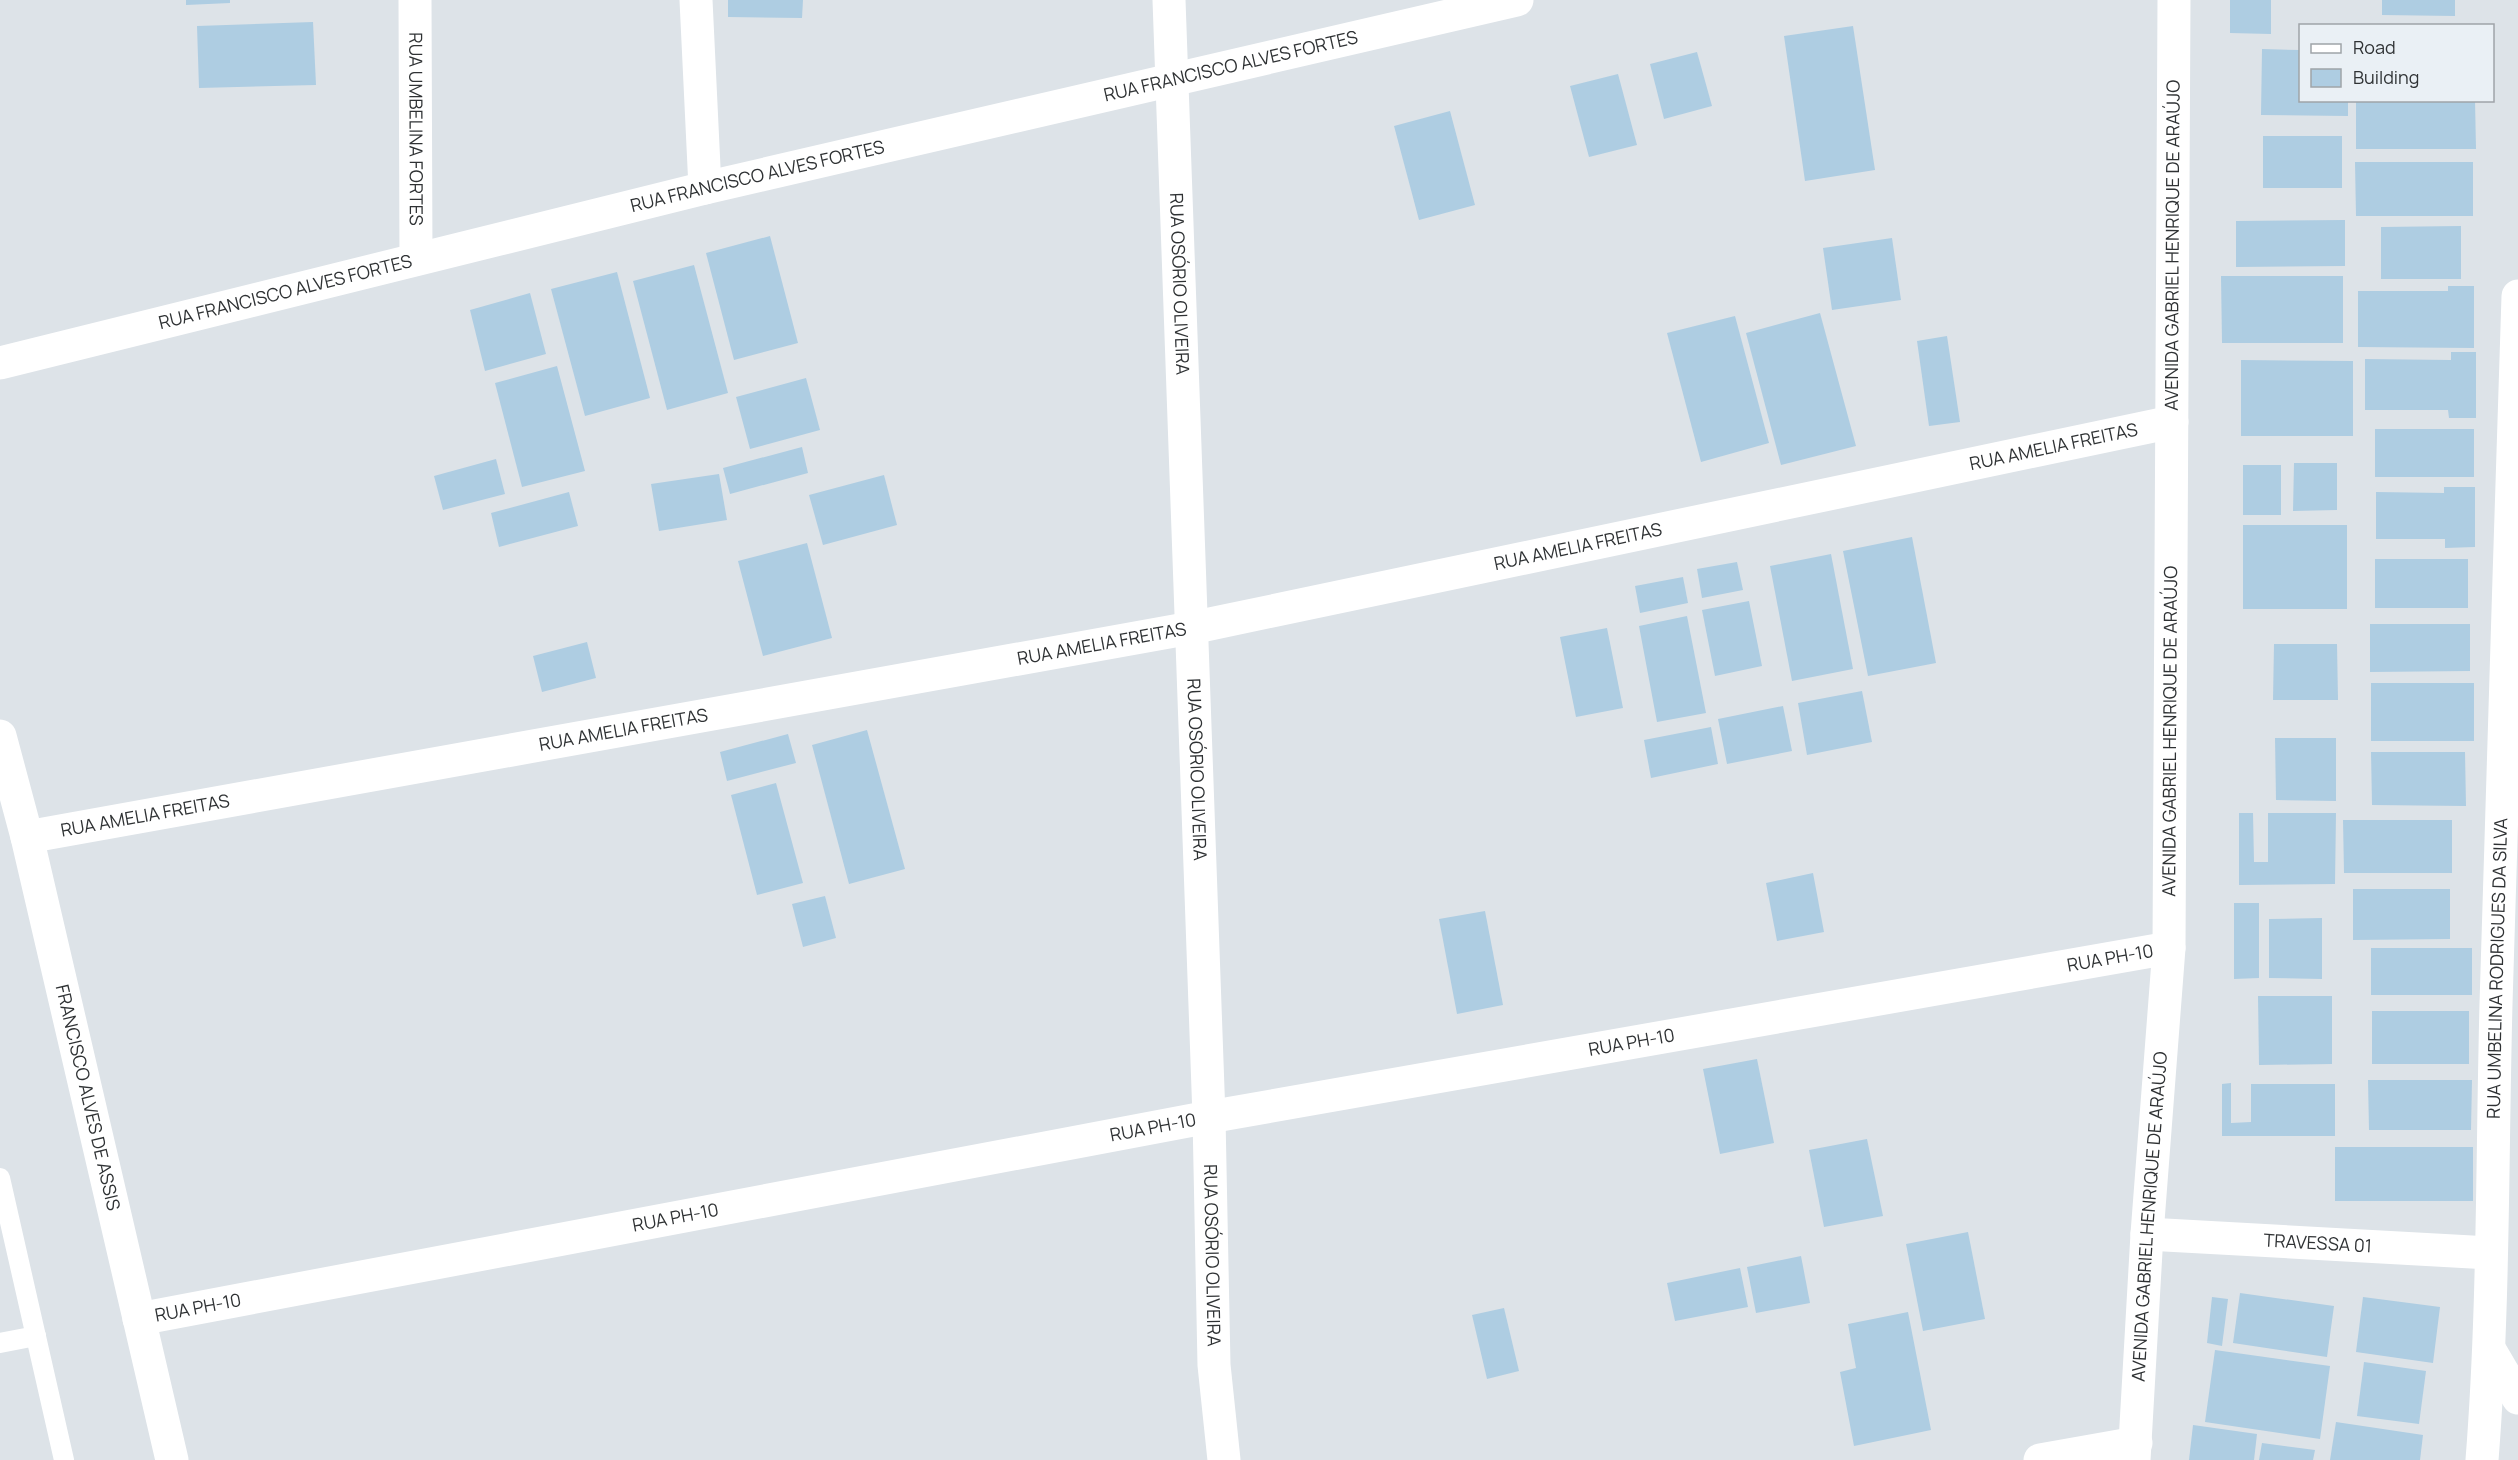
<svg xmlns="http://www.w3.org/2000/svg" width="2518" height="1460" viewBox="0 0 2518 1460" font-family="Manrope,sans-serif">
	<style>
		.building { fill: #aecde2 }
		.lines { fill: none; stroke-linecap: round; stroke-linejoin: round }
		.service { stroke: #fff; stroke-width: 20 }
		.minor { stroke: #fff; stroke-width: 33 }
		.tertiary { stroke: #fff; stroke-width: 33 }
		.labels { text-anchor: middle; stroke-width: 4.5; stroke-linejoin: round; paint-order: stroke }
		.street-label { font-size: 18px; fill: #2f3234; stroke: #eaf0f5 }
	</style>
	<rect width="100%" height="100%" fill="#dde3e8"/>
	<g class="building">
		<path d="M186 0H230V3L186 5Z"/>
		<path d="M728 0H803L802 18 728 17Z"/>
		<path d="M2230 0H2271V34L2230 33Z"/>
		<path d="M2382 0H2455V16L2382 15Z"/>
		<path d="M313 22 316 85 199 88 197 26Z"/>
		<path d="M1853 26 1875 170 1805 181 1784 36Z"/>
		<path d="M2262 49 2300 50V100H2348V116L2261 115Z"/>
		<path d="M1697 52 1712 106 1664 119 1650 64Z"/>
		<path d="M1618 74 1637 145 1589 157 1570 86Z"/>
		<path d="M2356 100H2475L2476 149H2356Z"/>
		<path d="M1450 111 1475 205 1419 220 1394 126Z"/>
		<rect x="2263" y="136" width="79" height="52"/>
		<path d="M2355 162H2473V216H2356Z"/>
		<path d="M2345 220V266L2236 267V221Z"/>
		<path d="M2461 226V279H2381V227Z"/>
		<path d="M770 236 798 343 734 360 706 253Z"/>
		<path d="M1892 238 1901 300 1832 310 1823 248Z"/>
		<path d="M694 265 728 393 667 410 633 281Z"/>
		<path d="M617 272 650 398 585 416 551 289Z"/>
		<path d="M2221 276H2343V343H2222Z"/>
		<path d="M2448 286H2474V348L2358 347V291H2448Z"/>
		<path d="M530 293 546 354 485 371 470 310Z"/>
		<path d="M1820 313 1856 446 1781 465 1746 333Z"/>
		<path d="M1735 316 1769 443 1701 462 1667 333Z"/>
		<path d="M1947 336 1960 422 1929 426 1917 341Z"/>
		<path d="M2451 352H2476V418H2449L2448 410H2365V359L2451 360Z"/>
		<path d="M2241 360 2353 361V436H2241Z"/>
		<path d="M557 366 585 471 522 487 495 383Z"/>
		<path d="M806 378 820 430 750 449 736 397Z"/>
		<rect x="2375" y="429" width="99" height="48"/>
		<path d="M802 447 808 473 730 494 723 468Z"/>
		<path d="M496 459 505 494 443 510 434 476Z"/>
		<path d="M2294 463H2337V510L2293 511Z"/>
		<rect x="2243" y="465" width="38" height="50"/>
		<path d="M719 474 727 520 659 531 651 484Z"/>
		<path d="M884 475 897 525 823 545 809 495Z"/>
		<path d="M2444 487H2475V547L2445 548V539H2376V492L2444 493Z"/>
		<path d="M569 492 578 526 499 547 491 513Z"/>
		<rect x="2243" y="525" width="104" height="84"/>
		<path d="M1912 537 1936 663 1868 676 1843 551Z"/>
		<path d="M807 543 832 638 763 656 738 561Z"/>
		<path d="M1831 554 1853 669 1792 681 1770 566Z"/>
		<rect x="2375" y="559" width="93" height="49"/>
		<path d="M1737 562 1743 590 1702 598 1697 569Z"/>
		<path d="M1683 577 1688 603 1640 613 1635 586Z"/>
		<path d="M1749 601 1762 666 1715 676 1702 610Z"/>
		<path d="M1687 616 1706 713 1657 722 1639 626Z"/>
		<path d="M2370 624H2470V671L2370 672Z"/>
		<path d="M1607 628 1623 708 1576 717 1560 637Z"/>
		<path d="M587 642 596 678 542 692 533 656Z"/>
		<path d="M2274 644H2337L2338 700H2273Z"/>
		<rect x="2371" y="683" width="103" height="58"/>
		<path d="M1862 691 1872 742 1807 755 1798 703Z"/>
		<path d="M1783 706 1792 751 1727 764 1718 719Z"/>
		<path d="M1711 727 1718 764 1651 778 1644 740Z"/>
		<path d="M867 730 905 869 849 884 812 745Z"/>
		<path d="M788 734 796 763 727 781 720 752Z"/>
		<path d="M2275 738H2336V801L2276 800Z"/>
		<path d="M2371 752H2465L2466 806 2372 805Z"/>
		<path d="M776 783 803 883 757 895 731 795Z"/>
		<path d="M2239 813H2253L2254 862H2268V813H2336L2335 884 2239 885Z"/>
		<path d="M2343 820H2452V873H2344Z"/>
		<path d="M1813 873 1824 932 1777 941 1766 883Z"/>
		<path d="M2353 889H2450V939L2353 940Z"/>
		<path d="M825 896 836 938 803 947 792 904Z"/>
		<path d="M2234 903H2259V978L2234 979Z"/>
		<path d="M1485 911 1503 1005 1457 1014 1439 919Z"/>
		<path d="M2322 918V979L2269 978V919Z"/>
		<rect x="2371" y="948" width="101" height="47"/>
		<path d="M2258 996H2332V1064L2259 1065Z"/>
		<rect x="2372" y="1011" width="97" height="53"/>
		<path d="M1757 1059 1774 1143 1720 1154 1703 1069Z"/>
		<path d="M2368 1080H2472L2471 1130H2369Z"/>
		<path d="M2231 1083V1123L2251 1122V1084H2335V1136H2222V1084Z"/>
		<path d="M1867 1139 1883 1216 1824 1227 1809 1150Z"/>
		<rect x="2335" y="1147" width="138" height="54"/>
		<path d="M1968 1232 1985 1319 1923 1331 1906 1244Z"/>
		<path d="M1801 1256 1810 1303 1756 1313 1747 1267Z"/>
		<path d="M1740 1268 1748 1307 1675 1321 1667 1283Z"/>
		<path d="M2240 1293 2334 1306 2327 1357 2233 1343Z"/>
		<path d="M2212 1297 2228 1299 2222 1346 2207 1343Z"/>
		<path d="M2363 1297 2440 1307 2433 1363 2356 1352Z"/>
		<path d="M1504 1308 1519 1371 1487 1379 1472 1315Z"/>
		<path d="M1908 1312 1931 1430 1854 1446 1840 1372 1856 1368 1848 1324Z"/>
		<path d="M2215 1350 2330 1366 2320 1439 2205 1422Z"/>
		<path d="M2364 1362 2426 1371 2419 1424 2357 1416Z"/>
		<path d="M2336 1422 2423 1435 2420 1460H2330Z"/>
		<path d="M2193 1425 2257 1434 2254 1460H2189Z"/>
		<path d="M2262 1443 2315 1450 2313 1460H2259Z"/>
	</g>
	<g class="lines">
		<g class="service">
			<path d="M0 1178 64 1460"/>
			<path d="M0 1343 36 1336"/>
		</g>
		<g class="minor">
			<path id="s1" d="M415 0 416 259"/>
			<path d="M696 0 705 188"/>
			<path id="s2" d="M1169 0 1209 1117 1214 1365 1224 1460"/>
			<path id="s3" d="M0 736 27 837 172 1460"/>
			<path id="s4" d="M27 837 1191 628 2172 422"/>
			<path id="s5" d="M2147 1234 2490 1253"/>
			<path id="s6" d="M139 1319 1209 1117 2169 948"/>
			<path d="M2491 1352 2518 1398"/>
			<path d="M2040 1460 2136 1443"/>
			<path id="s7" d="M2482 1460C2494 1308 2492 1156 2496 1004 2502 768 2511 532 2518 296"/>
		</g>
		<g class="tertiary">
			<path id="s8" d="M0 363 705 188 1517 0"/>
			<path id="s9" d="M2134 1460 2147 1234 2169 948 2174 0"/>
		</g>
	</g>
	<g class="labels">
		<g class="street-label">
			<text dy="6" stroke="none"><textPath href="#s8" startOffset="1266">RUA FRANCISCO ALVES FORTES</textPath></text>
			<text dy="6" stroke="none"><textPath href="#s1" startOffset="129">RUA UMBELINA FORTES</textPath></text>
			<text dy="6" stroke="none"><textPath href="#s8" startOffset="780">RUA FRANCISCO ALVES FORTES</textPath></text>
			<text dy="6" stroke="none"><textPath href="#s9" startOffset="1216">AVENIDA GABRIEL HENRIQUE DE ARAÚJO</textPath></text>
			<text dy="6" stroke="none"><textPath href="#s2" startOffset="284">RUA OSÓRIO OLIVEIRA</textPath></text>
			<text dy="6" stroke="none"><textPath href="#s8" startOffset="294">RUA FRANCISCO ALVES FORTES</textPath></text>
			<text dy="6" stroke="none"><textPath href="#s4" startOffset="2064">RUA AMELIA FREITAS</textPath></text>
			<text dy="6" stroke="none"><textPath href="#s4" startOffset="1578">RUA AMELIA FREITAS</textPath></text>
			<text dy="6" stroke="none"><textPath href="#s4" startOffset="1092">RUA AMELIA FREITAS</textPath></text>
			<text dy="6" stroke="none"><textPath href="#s4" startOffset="606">RUA AMELIA FREITAS</textPath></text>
			<text dy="6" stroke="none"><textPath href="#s9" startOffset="730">AVENIDA GABRIEL HENRIQUE DE ARAÚJO</textPath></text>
			<text dy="6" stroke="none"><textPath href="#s2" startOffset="770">RUA OSÓRIO OLIVEIRA</textPath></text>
			<text dy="6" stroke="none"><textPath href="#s4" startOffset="120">RUA AMELIA FREITAS</textPath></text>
			<text dy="6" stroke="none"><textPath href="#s6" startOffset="2004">RUA PH-10</textPath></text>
			<text dy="6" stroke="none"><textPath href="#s7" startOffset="492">RUA UMBELINA RODRIGUES DA SILVA</textPath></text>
			<text dy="6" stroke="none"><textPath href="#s6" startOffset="1518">RUA PH-10</textPath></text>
			<text dy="6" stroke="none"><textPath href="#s3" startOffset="372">FRANCISCO ALVES DE ASSIS</textPath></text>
			<text dy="6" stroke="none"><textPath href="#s6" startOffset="1032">RUA PH-10</textPath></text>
			<text dy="6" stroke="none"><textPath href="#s9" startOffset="244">AVENIDA GABRIEL HENRIQUE DE ARAÚJO</textPath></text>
			<text dy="6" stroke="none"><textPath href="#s6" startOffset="546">RUA PH-10</textPath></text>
			<text dy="6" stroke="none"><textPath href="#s5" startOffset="171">TRAVESSA 01</textPath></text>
			<text dy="6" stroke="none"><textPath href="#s2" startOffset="1256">RUA OSÓRIO OLIVEIRA</textPath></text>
			<text dy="6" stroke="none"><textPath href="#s6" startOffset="60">RUA PH-10</textPath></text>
		</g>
	</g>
	<rect x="2299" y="24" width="195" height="78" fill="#eaf0f5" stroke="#9fa4a8" stroke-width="1.5"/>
	<rect x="2311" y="44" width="30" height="9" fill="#ffffff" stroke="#9fa4a8" stroke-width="1.5"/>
	<text x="2353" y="54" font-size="18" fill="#2f3234">Road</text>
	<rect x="2311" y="69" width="30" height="18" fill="#aecde2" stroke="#9fa4a8" stroke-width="1.5"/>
	<text x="2353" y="84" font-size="18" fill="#2f3234">Building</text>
</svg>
